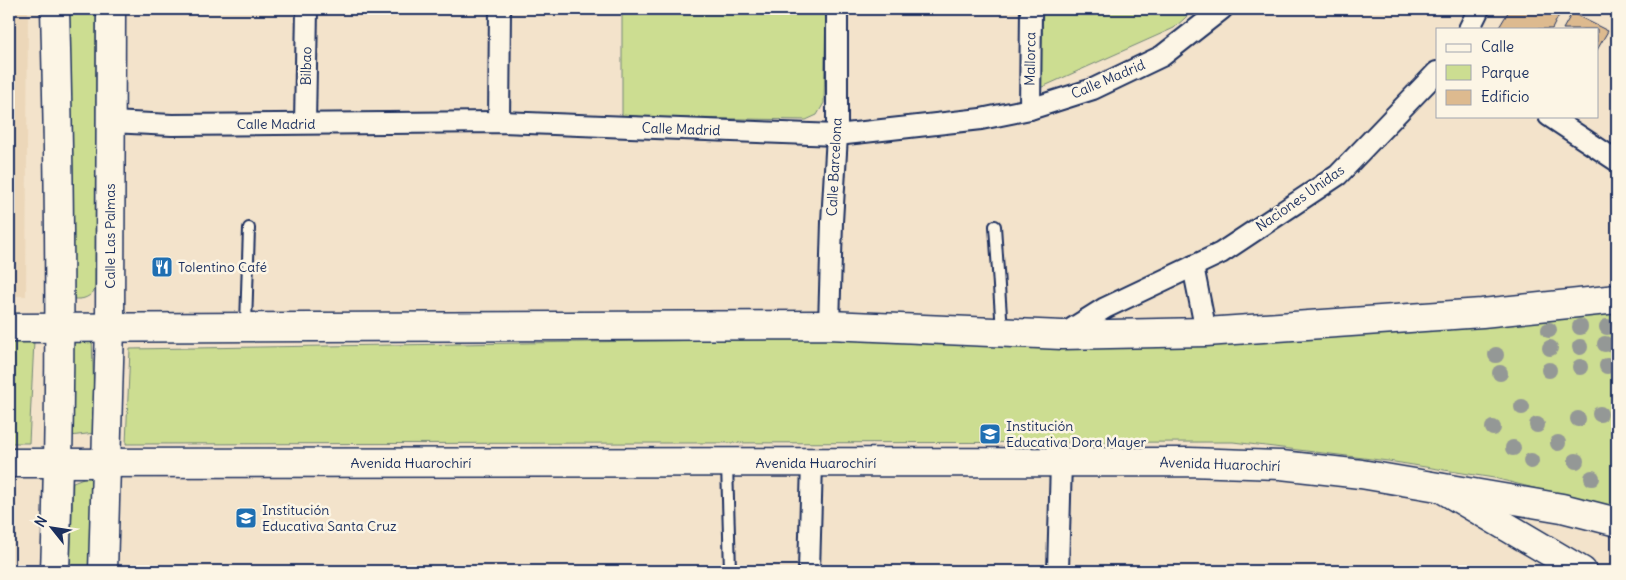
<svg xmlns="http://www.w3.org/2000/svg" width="1626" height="580" viewBox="0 0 1626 580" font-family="Delius,sans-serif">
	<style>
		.built { fill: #ecd7b9 }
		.green { fill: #ccdd91; stroke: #748678 }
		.building { fill: #ddba8f; stroke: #1b2f5e }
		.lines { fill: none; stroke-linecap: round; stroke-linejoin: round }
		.lane-casing { stroke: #1b2f5e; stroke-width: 14 }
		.street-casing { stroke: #1b2f5e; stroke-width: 24 }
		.secondary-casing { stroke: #1b2f5e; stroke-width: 31 }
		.primary-casing { stroke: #1b2f5e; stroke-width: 31 }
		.lane { stroke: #fcf5e5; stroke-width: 10 }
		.street { stroke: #fcf5e5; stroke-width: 20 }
		.secondary { stroke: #fcf5e5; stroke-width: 28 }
		.primary { stroke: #fcf5e5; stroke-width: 28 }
		.tree { fill: #949896 }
		.labels { text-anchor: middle; stroke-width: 5; stroke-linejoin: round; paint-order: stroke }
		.street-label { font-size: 14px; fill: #1b2f5e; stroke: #fcf5e5 }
		.poi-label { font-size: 14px; fill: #1b2f5e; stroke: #fcf5e5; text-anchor: start }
	</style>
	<rect width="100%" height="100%" fill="#f3e3cb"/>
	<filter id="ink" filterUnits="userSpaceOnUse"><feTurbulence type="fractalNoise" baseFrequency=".02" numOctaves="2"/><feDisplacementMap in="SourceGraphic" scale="10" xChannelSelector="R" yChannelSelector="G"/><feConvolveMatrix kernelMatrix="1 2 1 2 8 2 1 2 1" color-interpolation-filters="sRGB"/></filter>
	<g filter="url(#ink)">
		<path class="built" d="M9 9H28L26 296H9Z"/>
		<g class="green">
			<path d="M68 9H96L95 290C87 300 80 300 68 298Z"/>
			<path d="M622 9H826L824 103 817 115 806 120 622 117Z"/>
			<path d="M1043 9H1195L1174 28 1040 88Z"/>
			<path d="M1617 311V509L1494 478 1388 461 1233 442 126 444 130 349 1369 330Z"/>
			<path d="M68 334 92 335 95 433 70 436Z"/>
			<path d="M9 341H34L29 443H9Z"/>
			<path d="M86 477H92L93 571H70L73 482Z"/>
		</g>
		<g class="building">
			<path d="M1510 9H1562L1552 29H1498Z"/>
			<path d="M1572 13 1608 31 1597 50V29H1563Z"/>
		</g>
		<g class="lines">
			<g class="lane-casing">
				<g id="lane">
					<path d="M995 226 1002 331"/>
					<path d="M246 325 249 228"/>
					<path d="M727 464 730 571"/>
				</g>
			</g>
			<g class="street-casing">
				<g id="street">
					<path d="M1469 29 1479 9"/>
					<path d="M1030 109 1031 9"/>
					<path d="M1549 116 1617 161"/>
					<path d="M111 122 172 125 499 122 837 135 981 119 1030 109 1093 89 1162 56 1222 9"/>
					<path d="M499 122 500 9"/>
					<path d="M305 123 307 9"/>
					<path d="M1193 266 1206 332"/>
					<path d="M829 325 832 222 837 135V9"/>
					<path d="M1062 335 1105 308 1221 253 1338 175 1437 72"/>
					<path d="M809 571 812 463"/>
					<path d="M1058 571 1061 462"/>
				</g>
			</g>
			<g class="secondary-casing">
				<g id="secondary">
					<path d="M9 328 829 325 1062 335 1206 332 1482 313 1617 299"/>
					<path d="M9 463 1189 462 1281 465 1361 474 1562 508 1617 522"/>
					<path d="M55 571C62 384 60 196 55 9"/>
					<path d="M103 571 110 327 111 9"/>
				</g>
			</g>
			<g class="primary-casing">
				<path id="primary" d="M1441 488 1582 571"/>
			</g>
			<use href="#lane" class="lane"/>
			<use href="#street" class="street"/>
			<use href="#secondary" class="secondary"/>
			<use href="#primary" class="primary"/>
		</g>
		<g class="tree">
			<circle cx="1580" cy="327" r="8"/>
			<circle cx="1607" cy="327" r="8"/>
			<circle cx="1549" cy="330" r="8"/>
			<circle cx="1605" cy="344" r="8"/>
			<circle cx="1580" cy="347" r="8"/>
			<circle cx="1550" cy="348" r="8"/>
			<circle cx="1496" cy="355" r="8"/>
			<circle cx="1607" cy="366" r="8"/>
			<circle cx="1580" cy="367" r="8"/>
			<circle cx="1549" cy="370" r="8"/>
			<circle cx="1500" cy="373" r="8"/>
			<circle cx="1522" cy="407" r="8"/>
			<circle cx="1600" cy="414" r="8"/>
			<circle cx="1578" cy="419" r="8"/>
			<circle cx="1537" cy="425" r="8"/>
			<circle cx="1493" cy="428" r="8"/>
			<circle cx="1558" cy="443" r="8"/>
			<circle cx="1513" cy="448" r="8"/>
			<circle cx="1531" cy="461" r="8"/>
			<circle cx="1576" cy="461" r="8"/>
			<circle cx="1592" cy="478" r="8"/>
		</g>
	</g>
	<defs>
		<g id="restaurant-square" transform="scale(1.125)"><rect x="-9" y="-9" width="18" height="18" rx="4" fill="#1f6fb2" stroke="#fcf5e5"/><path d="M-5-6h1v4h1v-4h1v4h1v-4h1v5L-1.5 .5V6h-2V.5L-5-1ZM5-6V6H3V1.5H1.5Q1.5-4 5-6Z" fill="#fff"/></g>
		<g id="school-square" transform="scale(1.125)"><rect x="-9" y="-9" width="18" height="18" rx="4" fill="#1f6fb2" stroke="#fcf5e5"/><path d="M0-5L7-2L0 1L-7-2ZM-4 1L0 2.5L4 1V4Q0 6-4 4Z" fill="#fff"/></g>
	</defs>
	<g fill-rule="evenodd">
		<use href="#restaurant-square" x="162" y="267"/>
		<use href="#school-square" x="990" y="434"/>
		<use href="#school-square" x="246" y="518"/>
	</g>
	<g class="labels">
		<g class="street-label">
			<text transform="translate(1030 59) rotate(-89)" y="5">Mallorca</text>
			<text transform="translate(306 66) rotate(-89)" y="5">Bilbao</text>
			<text transform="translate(1108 79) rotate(-23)" y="5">Calle Madrid</text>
			<text x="276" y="129">Calle Madrid</text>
			<text transform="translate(681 129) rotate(2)" y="5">Calle Madrid</text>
			<text transform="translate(834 167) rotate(-87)" y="5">Calle Barcelona</text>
			<text transform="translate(1300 198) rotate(-35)" y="5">Naciones Unidas</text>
			<text transform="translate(110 236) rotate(-90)" y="5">Calle Las Palmas</text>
			<text x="411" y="468">Avenida Huarochirí</text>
			<text x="816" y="468">Avenida Huarochirí</text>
			<text transform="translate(1220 464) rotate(2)" y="5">Avenida Huarochirí</text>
		</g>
		<g class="poi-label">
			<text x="178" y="272">Tolentino Café</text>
			<text x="1006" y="431">Institución<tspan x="1006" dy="16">Educativa Dora Mayer</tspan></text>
			<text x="262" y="515">Institución<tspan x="262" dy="16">Educativa Santa Cruz</tspan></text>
		</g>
	</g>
	<rect width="1626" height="580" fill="none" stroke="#fcf5e5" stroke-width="30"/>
	<rect x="15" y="15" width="1596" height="550" fill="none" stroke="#1b2f5e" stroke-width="2" filter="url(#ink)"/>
	<rect x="1436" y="28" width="162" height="90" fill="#fcf5e5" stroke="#a2a6af"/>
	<rect x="1446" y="44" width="25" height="8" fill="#fcf5e5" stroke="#a2a6af"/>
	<text x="1481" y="52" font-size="15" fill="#1b2f5e">Calle</text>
	<rect x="1446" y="65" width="25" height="15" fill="#ccdd91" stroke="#a2a6af"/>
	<text x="1481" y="78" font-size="15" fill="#1b2f5e">Parque</text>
	<rect x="1446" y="90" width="25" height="15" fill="#ddba8f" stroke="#a2a6af"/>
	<text x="1481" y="102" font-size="15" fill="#1b2f5e">Edificio</text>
	<g transform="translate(52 528) rotate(300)" stroke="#fcf5e5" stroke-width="4" paint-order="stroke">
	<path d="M0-4L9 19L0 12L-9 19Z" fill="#1b2f5e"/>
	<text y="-8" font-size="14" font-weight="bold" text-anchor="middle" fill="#1b2f5e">N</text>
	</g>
</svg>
